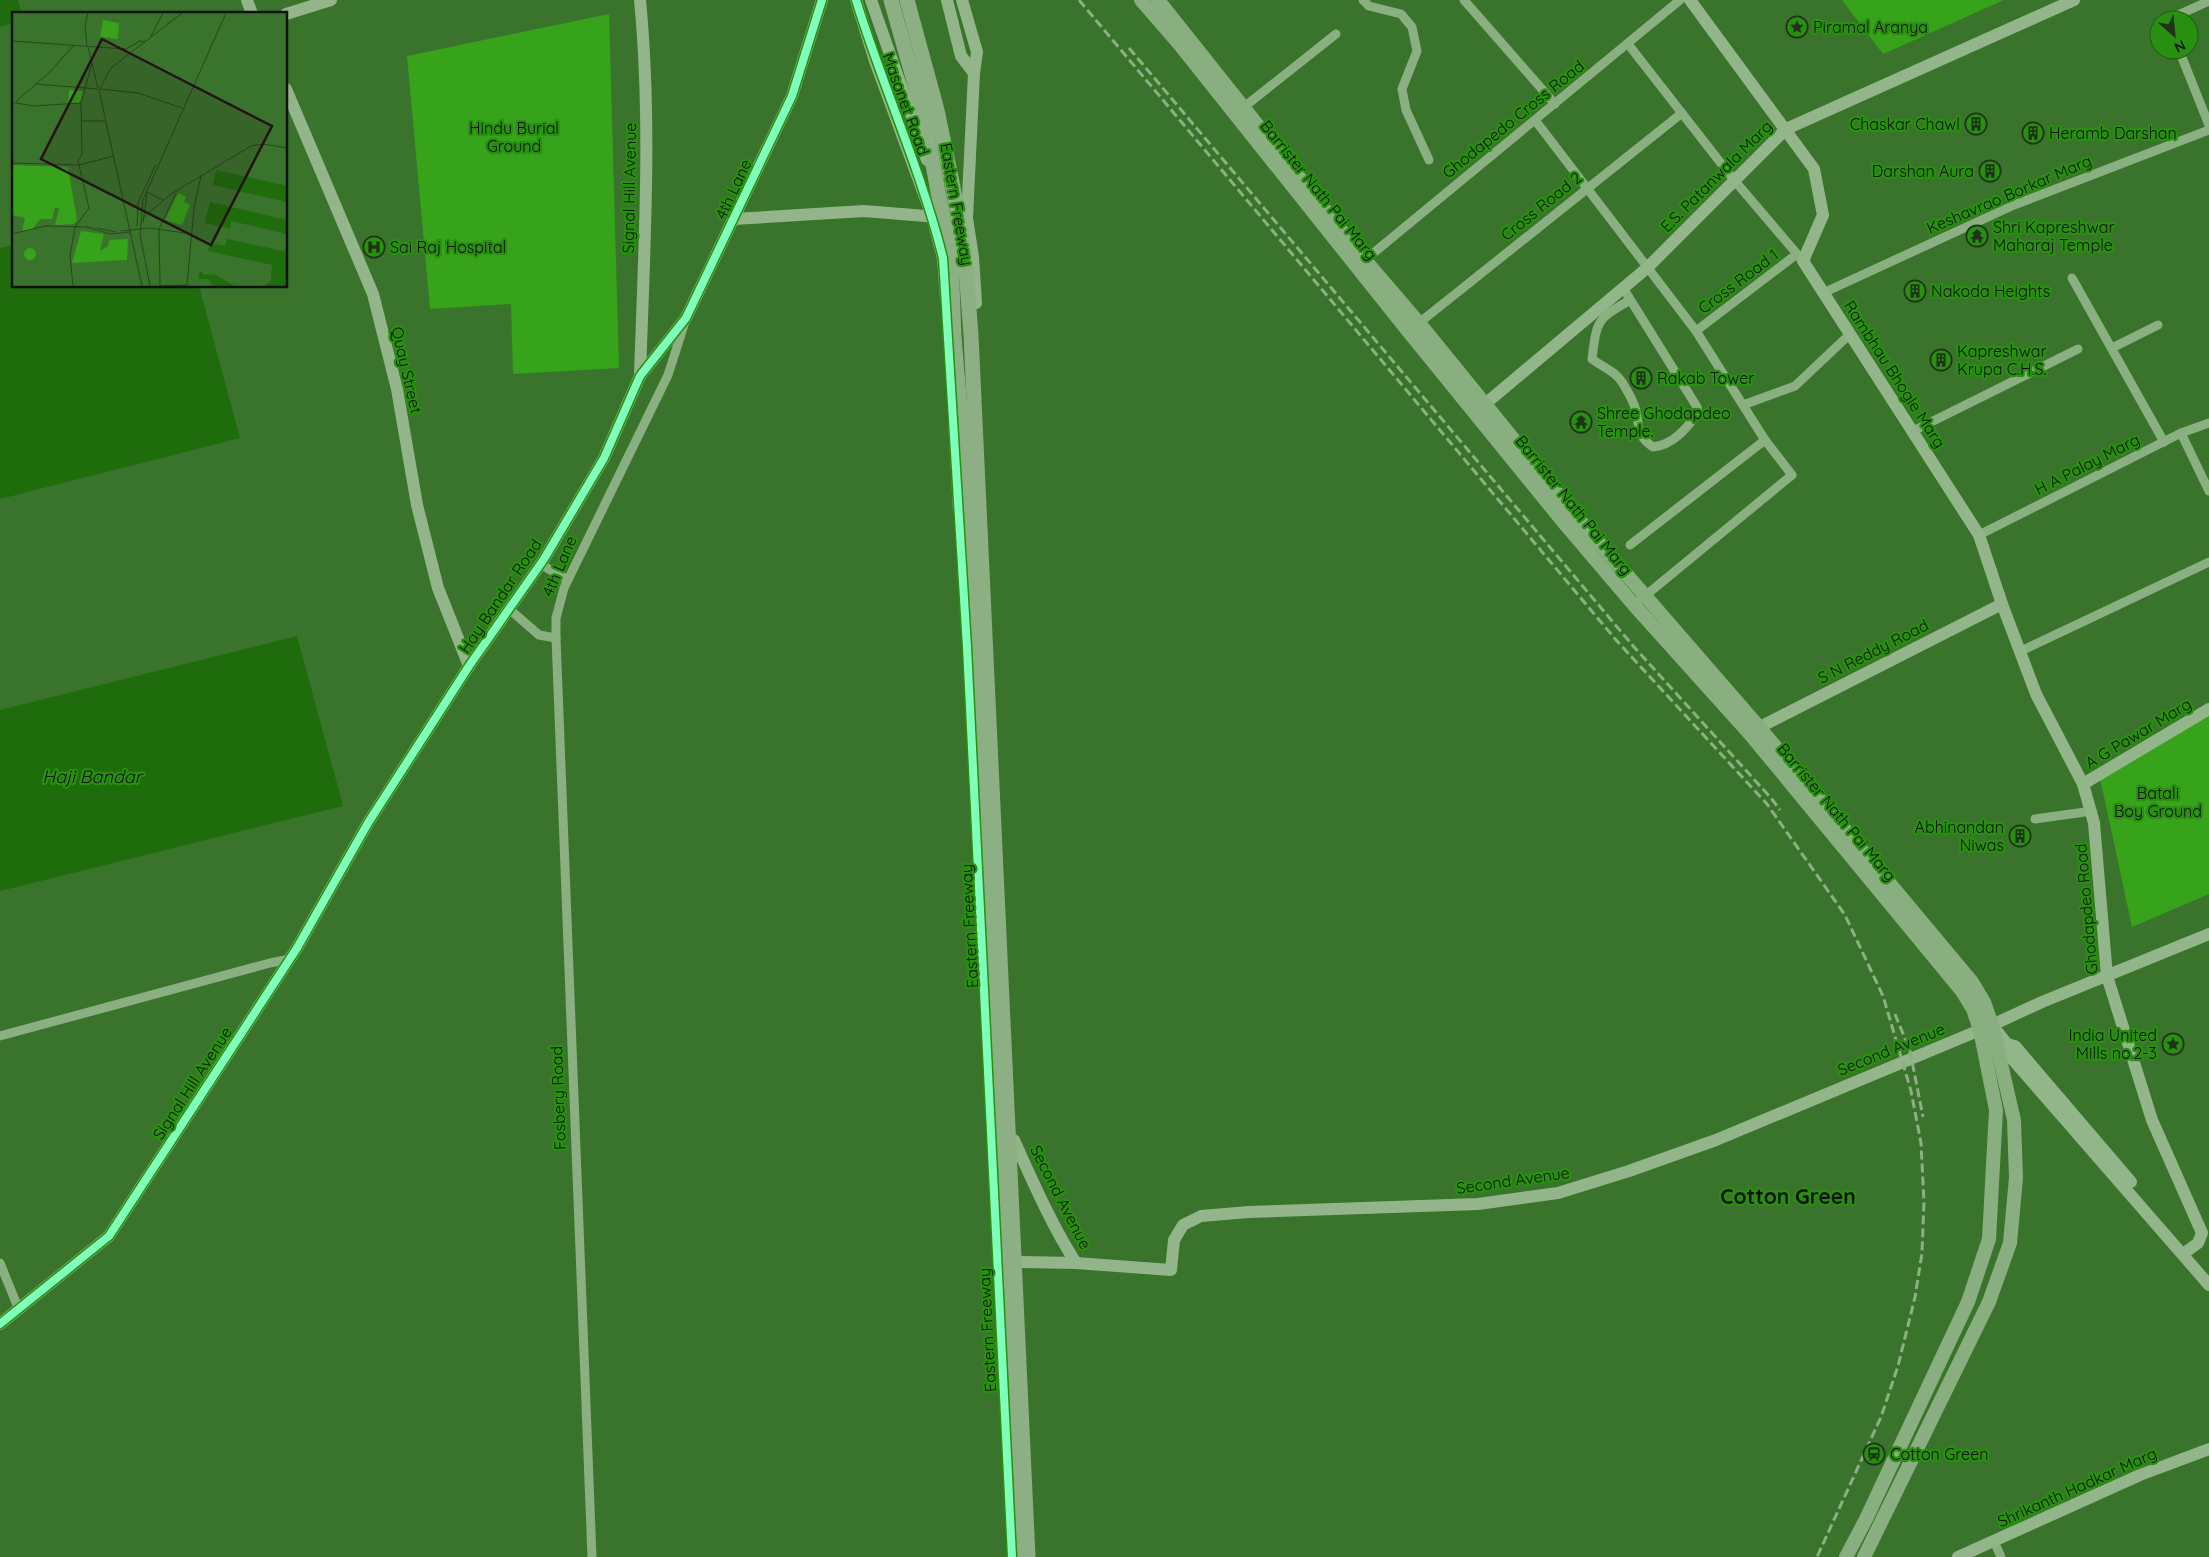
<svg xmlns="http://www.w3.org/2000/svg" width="2209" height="1557" viewBox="0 0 2209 1557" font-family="Quicksand,sans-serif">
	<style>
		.green { fill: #36a31a }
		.water { fill: #1e6c0c }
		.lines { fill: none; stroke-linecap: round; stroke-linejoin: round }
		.street { stroke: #8aaf80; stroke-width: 9 }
		.secondary { stroke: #92b58a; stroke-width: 12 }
		.primary { stroke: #89ae80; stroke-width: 14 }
		.rail { stroke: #8caf84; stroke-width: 3; stroke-dasharray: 9 4; stroke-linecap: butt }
		.highway-bridge { stroke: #8caf84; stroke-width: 15 }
		.cycleway-casing { stroke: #28900f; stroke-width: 11 }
		.cycleway { stroke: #80ffba; stroke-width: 8 }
		.labels { text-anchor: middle; stroke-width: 4.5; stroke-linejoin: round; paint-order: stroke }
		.poi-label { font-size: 16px; fill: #111; stroke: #28900f; text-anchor: start }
		.street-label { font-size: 16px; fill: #111; stroke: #28900f }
		.park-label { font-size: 16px; fill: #111; stroke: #28900f }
		.water-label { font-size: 18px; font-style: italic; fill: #111; stroke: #28900f }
		.district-label { font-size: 21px; font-weight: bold; fill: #111; stroke: #28900f }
		.inset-road { fill: none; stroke: #28461f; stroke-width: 1 }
		.view { fill: #251313; fill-opacity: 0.15; stroke: #251313; stroke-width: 2.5 }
		.inset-edge { fill: none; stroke: #111; stroke-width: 2.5 }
	</style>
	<rect width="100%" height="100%" fill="#3a732c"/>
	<g class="green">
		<path d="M1842 0H2004L1883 54Z"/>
		<path d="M609 14 619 368 513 374 511 304 430 309 407 56Z"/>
		<path d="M2209 711V894L2132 927 2100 778Z"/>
	</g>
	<g class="water">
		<path d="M0 0H18L22 14H14V23L0 27Z"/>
		<path d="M14 245V286H199L240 438 0 499V248Z"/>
		<path d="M297 636 343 806 0 891V710Z"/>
	</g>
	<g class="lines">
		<g class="street">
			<path d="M1363 0 1369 6 1401 14 1412 27 1417 51 1402 89 1406 110 1429 160"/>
			<path d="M1464 0 1555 104"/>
			<path d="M2173 20 2178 15 2209 1"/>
			<path d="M1628 44 1734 180 1803 261"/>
			<path d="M2179 50 2209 125"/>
			<path d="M1244 107 1336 34"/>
			<path d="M1535 120 1696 331 1765 440 1792 475 1634 605"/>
			<path d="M1365 260 1680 0"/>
			<path d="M2072 278 2164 442"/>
			<path d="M1623 288 1628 296 1697 407 1698 413C1686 429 1673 445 1653 447 1636 435 1640 429 1636 411 1634 402 1627 390 1622 382 1615 371 1602 367 1592 359 1597 320 1596 320 1630 300"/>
			<path d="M1823 293 2014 205 2209 130"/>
			<path d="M1419 323 1682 113"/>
			<path d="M1696 331 1797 254"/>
			<path d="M2112 348 2158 325"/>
			<path d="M1743 405 1795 386 1850 334"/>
			<path d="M1913 431 2078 349"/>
			<path d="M2181 433 2209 491"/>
			<path d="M1979 535 2181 433 2209 423"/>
			<path d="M1630 545 1765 440"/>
			<path d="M540 564 568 580"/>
			<path d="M509 609 539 635 556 638"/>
			<path d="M2021 651 2209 562"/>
			<path d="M2035 819 2092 811"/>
			<path d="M0 1036 270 963 290 959"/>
			<path d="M0 1263 19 1310"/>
			<path d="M1994 1541 2001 1557"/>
			<path d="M592 1557 556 638V618L564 588 668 375 684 325"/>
		</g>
		<g class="secondary">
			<path d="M247 0 252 14"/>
			<path d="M640 0C652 125 644 251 640 376"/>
			<path d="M856 0 875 61 932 216 943 258 946 299"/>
			<path d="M871 0 927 160"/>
			<path d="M947 0 961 56 974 73"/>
			<path d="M962 0 977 52 974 73 967 218 973 257 976 303"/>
			<path d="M1690 0 1814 169 1823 215 1803 261 1979 535 2002 604 2036 694 2083 784 2094 823 2107 976 2152 1120 2202 1233 2198 1243 2183 1254"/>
			<path d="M286 14 331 0"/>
			<path d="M286 89 373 294 397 389 417 505 438 588 469 666"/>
			<path d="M734 219 864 211 938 217"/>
			<path d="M1478 410 1647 268 1786 129 2074 0"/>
			<path d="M954 419 959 511"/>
			<path d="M1750 732 2002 604"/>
			<path d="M2083 784 2209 709"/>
			<path d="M2209 934 2042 1002 1992 1025 2007 1044 2008 1054 2209 1285"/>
			<path d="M2007 1044 2015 1046 2131 1182"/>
			<path d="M1014 1140C1033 1182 1051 1224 1076 1263"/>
			<path d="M1021 1262 1076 1263 1171 1270 1174 1240 1183 1225 1201 1216 1249 1212 1478 1204 1558 1193 1629 1171 1716 1140 1980 1030"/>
			<path d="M0 1324 109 1236 297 948 368 823 469 666 544 559 604 458 640 376 686 318 792 96 822 0"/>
			<path d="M1958 1557 2140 1475 2209 1449"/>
		</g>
		<g class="primary">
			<path d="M1141 0 1180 45 1408 331 1565 524 1634 605 1750 734 1962 991 1973 1009 1980 1030 1996 1110 1989 1239 1968 1302 1866 1519 1846 1557"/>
			<path d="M1158 0 1365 260 1419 323 1575 515 1759 727 1972 982 1984 1002 1992 1025 2014 1120 2016 1178 2010 1243 1989 1302 1864 1557"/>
		</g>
		<g class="rail">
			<path d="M1079 0 1616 640 1767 804 1845 915 1883 996 1911 1091 1921 1143 1924 1202 1922 1253 1915 1297 1898 1366 1881 1417 1817 1557"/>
			<path d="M1129 48 1634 647 1771 798 1780 810"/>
			<path d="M1895 1014 1910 1051 1923 1117"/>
		</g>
		<g class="highway-bridge">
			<path d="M891 0 923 113 951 259 954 336 964 458 981 807 1016 1557"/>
			<path d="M907 0 937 110 953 187 965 256 971 335 1028 1557"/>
		</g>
		<g class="cycleway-casing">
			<g id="cycleway">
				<path d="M856 0C883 87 921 170 943 258L967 647 1012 1557"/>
				<path d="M0 1324 109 1236 297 948 368 823 469 666 544 559 604 458 640 376 686 318 792 96 822 0"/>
			</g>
		</g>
		<use href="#cycleway" class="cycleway"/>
	</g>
	<defs>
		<g id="sight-ring" transform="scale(1.125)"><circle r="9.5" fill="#28900f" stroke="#1f331a" stroke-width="1.5"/><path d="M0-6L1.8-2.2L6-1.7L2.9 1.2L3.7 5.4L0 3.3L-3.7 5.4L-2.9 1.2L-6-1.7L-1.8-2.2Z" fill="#1f331a"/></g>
		<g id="building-ring" transform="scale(1.125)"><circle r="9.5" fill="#28900f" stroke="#1f331a" stroke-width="1.5"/><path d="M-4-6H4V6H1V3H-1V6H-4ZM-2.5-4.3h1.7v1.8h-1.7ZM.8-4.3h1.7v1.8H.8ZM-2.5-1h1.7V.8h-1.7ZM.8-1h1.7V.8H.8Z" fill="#1f331a"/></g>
		<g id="temple-ring" transform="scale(1.125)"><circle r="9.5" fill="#28900f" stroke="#1f331a" stroke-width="1.5"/><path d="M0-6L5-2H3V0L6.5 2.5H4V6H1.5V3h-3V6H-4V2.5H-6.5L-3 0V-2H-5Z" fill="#1f331a"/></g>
		<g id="hospital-ring" transform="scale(1.125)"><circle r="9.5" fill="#28900f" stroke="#1f331a" stroke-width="1.5"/><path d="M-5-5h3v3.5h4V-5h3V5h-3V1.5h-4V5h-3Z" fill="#1f331a"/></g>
		<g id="station-ring" transform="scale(1.125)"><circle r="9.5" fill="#28900f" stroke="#1f331a" stroke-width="1.5"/><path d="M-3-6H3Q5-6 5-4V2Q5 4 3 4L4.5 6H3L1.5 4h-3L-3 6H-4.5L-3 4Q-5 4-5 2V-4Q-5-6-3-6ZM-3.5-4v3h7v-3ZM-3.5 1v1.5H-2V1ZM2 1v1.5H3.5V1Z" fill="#1f331a"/></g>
	</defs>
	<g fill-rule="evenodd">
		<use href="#sight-ring" x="1797" y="27"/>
		<use href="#building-ring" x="1976" y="124"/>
		<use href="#building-ring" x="2033" y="133"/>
		<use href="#building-ring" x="1990" y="171"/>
		<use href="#temple-ring" x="1977" y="236"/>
		<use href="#hospital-ring" x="374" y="247"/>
		<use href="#building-ring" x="1915" y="291"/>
		<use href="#building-ring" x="1941" y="360"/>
		<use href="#building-ring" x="1641" y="378"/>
		<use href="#temple-ring" x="1581" y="422"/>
		<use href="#building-ring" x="2020" y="836"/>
		<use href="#sight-ring" x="2173" y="1044"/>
		<use href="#station-ring" x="1874" y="1454"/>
	</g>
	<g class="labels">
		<g class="poi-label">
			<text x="1813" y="33">Piramal Aranya</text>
			<text x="1960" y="130" text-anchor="end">Chaskar Chawl</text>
			<text x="2049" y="139">Heramb Darshan</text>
			<text x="1974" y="177" text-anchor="end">Darshan Aura</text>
			<text x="1993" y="233">Shri Kapreshwar<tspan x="1993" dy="18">Maharaj Temple</tspan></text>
			<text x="390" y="253">Sai Raj Hospital</text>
			<text x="1931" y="297">Nakoda Heights</text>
			<text x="1957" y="357">Kapreshwar<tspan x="1957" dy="18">Krupa C.H.S.</tspan></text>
			<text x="1657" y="384">Rakab Tower</text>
			<text x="1597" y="419">Shree Ghodapdeo<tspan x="1597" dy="18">Temple.</tspan></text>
			<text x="2004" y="833" text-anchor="end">Abhinandan<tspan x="2004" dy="18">Niwas</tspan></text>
			<text x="2157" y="1041" text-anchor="end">India United<tspan x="2157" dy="18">Mills no.2-3</tspan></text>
			<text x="1890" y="1460">Cotton Green</text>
		</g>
		<g class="street-label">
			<text transform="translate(906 104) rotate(70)" y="6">Masonet Road</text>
			<text transform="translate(1513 119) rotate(-39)" y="6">Ghodapedo Cross Road</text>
			<text transform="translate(1716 176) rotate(-45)" y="6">E.S. Patanwala Marg</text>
			<text transform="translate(629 188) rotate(-89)" y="6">Signal Hill Avenue</text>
			<text transform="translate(733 189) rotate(-65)" y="6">4th Lane</text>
			<text transform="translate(1319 190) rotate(51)" y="6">Barrister Nath Pai Marg</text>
			<text transform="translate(2009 194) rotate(-23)" y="6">Keshavrao Borkar Marg</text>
			<text transform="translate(957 204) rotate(80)" y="6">Eastern Freeway</text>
			<text transform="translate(1541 206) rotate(-39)" y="6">Cross Road 2</text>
			<text transform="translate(1738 281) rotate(-37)" y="6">Cross Road 1</text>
			<text transform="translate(407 370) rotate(77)" y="6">Quay Street</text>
			<text transform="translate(1895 374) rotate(57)" y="6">Rambhau Bhogle Marg</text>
			<text transform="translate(2087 464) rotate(-27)" y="6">H A Palay Marg</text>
			<text transform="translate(1574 505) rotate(51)" y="6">Barrister Nath Pai Marg</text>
			<text transform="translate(559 566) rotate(-67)" y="6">4th Lane</text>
			<text transform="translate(500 596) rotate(-56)" y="6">Hay Bandar Road</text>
			<text transform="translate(1873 651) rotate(-27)" y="6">S N Reddy Road</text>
			<text transform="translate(2138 733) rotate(-31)" y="6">A G Pawar Marg</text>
			<text transform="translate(1837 812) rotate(50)" y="6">Barrister Nath Pai Marg</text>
			<text transform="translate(2086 909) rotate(-95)" y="6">Ghodapdeo Road</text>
			<text transform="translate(969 926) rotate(-93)" y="6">Eastern Freeway</text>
			<text transform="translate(1891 1049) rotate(-22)" y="6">Second Avenue</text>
			<text transform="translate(192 1083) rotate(-57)" y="6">Signal Hill Avenue</text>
			<text transform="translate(558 1098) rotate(-92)" y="6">Fosbery Road</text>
			<text transform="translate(1513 1180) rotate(-8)" y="6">Second Avenue</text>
			<text transform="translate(1061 1197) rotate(63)" y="6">Second Avenue</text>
			<text transform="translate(987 1330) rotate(-93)" y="6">Eastern Freeway</text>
			<text transform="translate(2077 1487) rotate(-24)" y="6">Shrikanth Hadkar Marg</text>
		</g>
		<g class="park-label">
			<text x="514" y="134">Hindu Burial<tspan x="514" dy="18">Ground</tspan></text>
			<text x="2158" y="799">Batali<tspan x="2158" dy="18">Boy Ground</tspan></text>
		</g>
		<g class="water-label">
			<text x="92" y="783">Haji Bandar</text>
		</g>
		<g class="district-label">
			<text x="1788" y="1204">Cotton Green</text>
		</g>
	</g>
	<g transform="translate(12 12)">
		<rect width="275" height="275" fill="#3a732c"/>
		<path d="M91 8 107 11 106 27 88 25ZM57 78 71 79 68 91 56 92ZM0 153 56 155 65 208 62 212 43 213 47 197 43 195 40 207H28L20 218 10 219 13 206 0 203ZM166 181 174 185 172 190 178 193 170 213 153 208ZM69 219 92 222 88 239 96 234 97 228 116 227 115 248 60 251ZM12 242a6 6 0 1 1 12 0a6 6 0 1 1-12 0Z" fill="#36a31a"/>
		<path d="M204 158 275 174V190L201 173ZM198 190 275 208V222L219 209 218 217 193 211ZM215 227 275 240V274H253L259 269 260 253 196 239 198 231 213 234ZM188 259 193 263 202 262 223 274H202L196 267H186Z" fill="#1e6c0c"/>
		<path class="inset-road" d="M139 24 151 1M0 29 114 37 128 29 133 30M75 34 73 13 76 1M76 35 86 76M24 72 86 77M88 77 126 81 170 96M4 91 22 94 69 91M0 93 38 60 61 34M69 109H93M0 151 67 153 102 144M135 180 151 188M132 205 159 182 239 134 251 132 275 136M131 211 135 182M125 214 126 191 144 152M63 215 77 196 66 149 70 143 69 91 80 51M75 215 98 222 118 220M85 216 104 220M137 216 180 222M109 219 137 216M0 222 33 214 77 215M61 274 58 244 63 215M130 274 87 78 99 56 170 1M138 274 128 223 131 188 214 1M148 274 175 273 182 196 189 164M148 274 147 217 164 181"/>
		<path class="view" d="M90 27 260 114 199 233 29 147Z"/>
		<rect width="275" height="275" class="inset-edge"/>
	</g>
	<g transform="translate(2174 35) rotate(153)"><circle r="24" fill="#28900f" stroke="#1f5d10"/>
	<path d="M0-4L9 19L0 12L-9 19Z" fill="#1f331a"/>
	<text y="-8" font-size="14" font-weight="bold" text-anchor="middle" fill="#111111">N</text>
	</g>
</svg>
